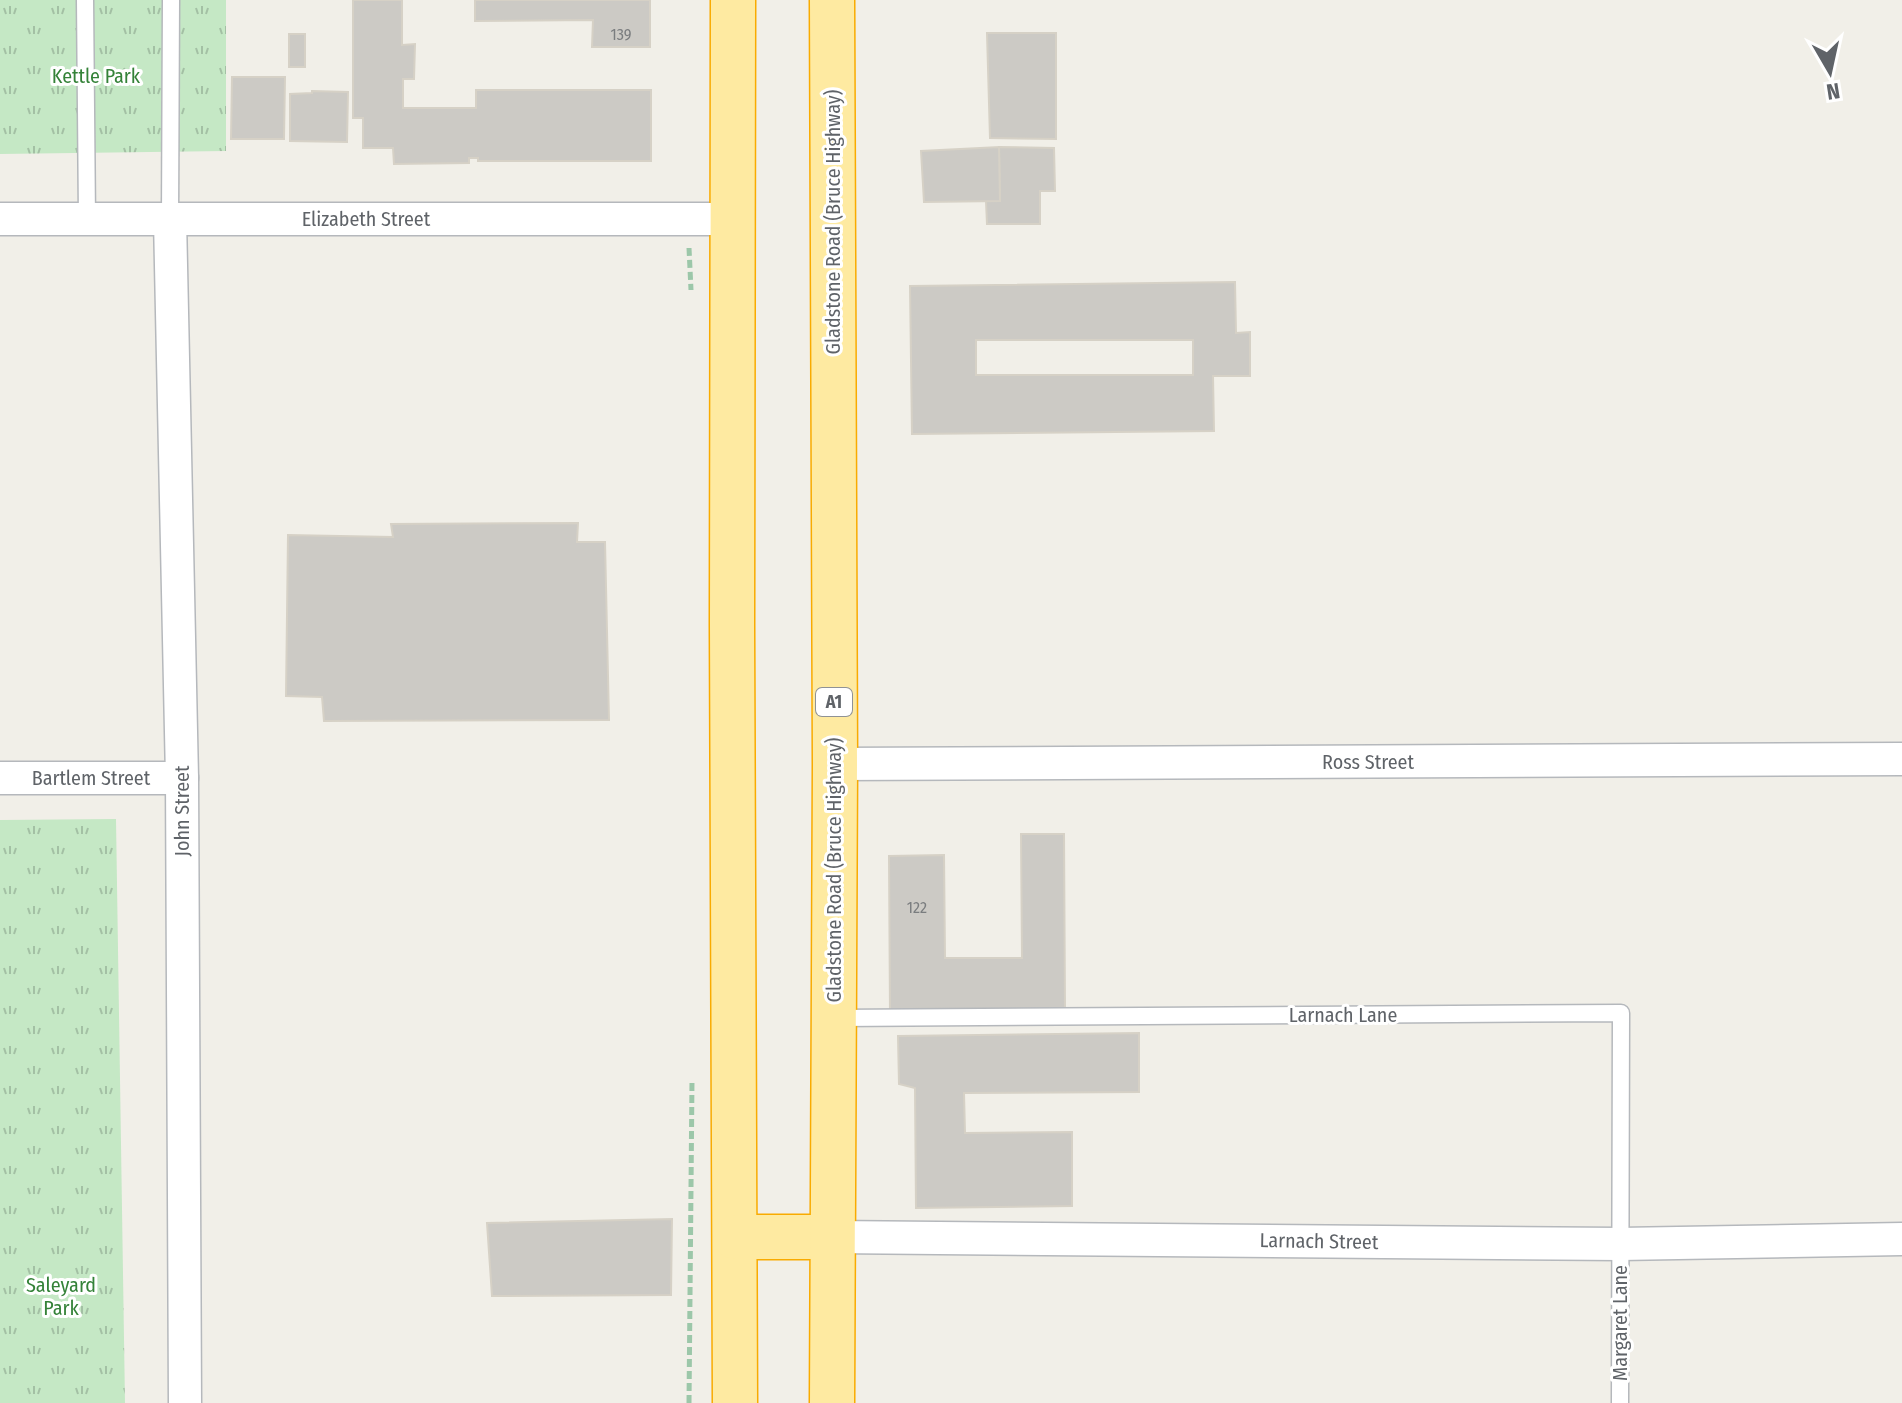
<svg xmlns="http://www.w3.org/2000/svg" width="1902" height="1403" viewBox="0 0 1902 1403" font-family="'Fira Sans Condensed',sans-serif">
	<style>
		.grass { fill: url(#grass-tufts) }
		.building { fill: #cccac5; stroke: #d6d1c6; stroke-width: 2; fill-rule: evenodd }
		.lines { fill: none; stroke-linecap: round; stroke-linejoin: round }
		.service-casing { stroke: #b5b8bc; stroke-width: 19 }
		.minor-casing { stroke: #b5b8bc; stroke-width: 35 }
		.trunk-casing { stroke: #f9ab00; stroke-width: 47 }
		.path { stroke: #9cc7a9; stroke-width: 5; stroke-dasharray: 8 4; stroke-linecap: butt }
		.service { stroke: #fff; stroke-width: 16 }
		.minor { stroke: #fff; stroke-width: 32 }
		.trunk { stroke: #feeaa1; stroke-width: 44 }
		.labels { text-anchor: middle; stroke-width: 6; stroke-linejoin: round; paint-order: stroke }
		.number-label { font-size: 16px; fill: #7a7d7f }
		.shield { fill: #fff; stroke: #8f9295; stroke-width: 2 }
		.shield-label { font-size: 18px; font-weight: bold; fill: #5f6368 }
		.park-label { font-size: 20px; fill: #348238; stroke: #fff }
		.street-label { font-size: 20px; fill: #5f6368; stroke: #fff }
	</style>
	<defs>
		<pattern id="grass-tufts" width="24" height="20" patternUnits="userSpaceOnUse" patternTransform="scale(2)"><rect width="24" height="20" fill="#c5e8c5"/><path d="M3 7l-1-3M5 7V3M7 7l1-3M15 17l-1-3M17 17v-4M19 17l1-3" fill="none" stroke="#a3c0a4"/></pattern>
	</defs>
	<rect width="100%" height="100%" fill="#f1efe8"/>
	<g class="grass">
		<path d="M0 0H226V151L0 154Z"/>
		<path d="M116 819 125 1403H0V820Z"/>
	</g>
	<g class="building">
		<path d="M353 0H402V45L415 44 414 79H403V108H476V90H651V161H478V158H469V163L394 164 393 148H363V118H353Z"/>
		<path d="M475 0H650V47H592L593 20 475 21Z"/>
		<path d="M987 33H1056V139L990 138Z"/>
		<rect x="289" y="34" width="16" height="33"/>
		<path d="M232 77H285L284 139H231Z"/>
		<path d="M312 91 348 92 347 142 290 141V94L312 93Z"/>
		<path d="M999 147 1054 148 1055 191H1040V224H987L986 201H1000Z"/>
		<path d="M999 147 1000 201 924 202 921 151Z"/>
		<path d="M1235 282 1236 333 1250 332V376H1213L1214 431 912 434 910 286ZM976 340H1193V375H976Z"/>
		<path d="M578 523 577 542H605L609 720 324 721 322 697 286 696 288 535 393 537 391 524Z"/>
		<path d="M1021 834H1064L1065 1011 890 1012 889 856 944 855 945 958H1022Z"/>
		<path d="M1139 1033V1092L964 1093 965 1133 1072 1132V1206L916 1208 915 1088 899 1084 898 1036Z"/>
		<path d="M672 1219 671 1295 492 1296 487 1223Z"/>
	</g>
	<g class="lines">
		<g class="service-casing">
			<g id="service">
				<path d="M85 0 87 219"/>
				<path d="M170 219 171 0"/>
				<path d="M837 1018 1621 1013 1620 1403"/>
			</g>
		</g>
		<g class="minor-casing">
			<g id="minor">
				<path d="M0 219H733"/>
				<path d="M170 219 182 778 185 1403"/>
				<path d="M835 764 1902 759"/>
				<path d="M0 778H182"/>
				<path d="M832 1237 1620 1244 1902 1239"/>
			</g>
		</g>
		<g class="trunk-casing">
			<g id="trunk">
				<path d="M733 0 732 625 735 1403"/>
				<path d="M735 1237H832"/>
				<path d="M832 1403 835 764 832 0"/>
			</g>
		</g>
		<g class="path">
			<path d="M689 248 691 290"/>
			<path d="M689 1403 692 1080"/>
		</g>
		<use href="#service" class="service"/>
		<use href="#minor" class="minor"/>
		<use href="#trunk" class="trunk"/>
	</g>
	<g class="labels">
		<g class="number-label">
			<text x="621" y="40">139</text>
			<text x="917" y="913">122</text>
		</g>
		<rect class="shield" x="816" y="688" width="36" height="28" rx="6"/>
		<g class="shield-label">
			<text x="834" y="708">A1</text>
		</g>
		<g class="park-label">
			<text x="96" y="83">Kettle Park</text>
			<text x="61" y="1292">Saleyard<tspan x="61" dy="23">Park</tspan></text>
		</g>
		<g class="street-label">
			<text x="366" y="226">Elizabeth Street</text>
			<text transform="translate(833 222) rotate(-90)" y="7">Gladstone Road (Bruce Highway)</text>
			<text x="1368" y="769">Ross Street</text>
			<text x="91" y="785">Bartlem Street</text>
			<text transform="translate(182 811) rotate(-90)" y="7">John Street</text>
			<text transform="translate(834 870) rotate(-90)" y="7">Gladstone Road (Bruce Highway)</text>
			<text x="1343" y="1022">Larnach Lane</text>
			<text transform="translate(1319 1241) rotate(1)" y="7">Larnach Street</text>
			<text transform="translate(1620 1323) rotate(-90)" y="7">Margaret Lane</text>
		</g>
	</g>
	<g transform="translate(1830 72) rotate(171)" stroke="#ffffff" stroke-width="6" paint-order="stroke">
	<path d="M0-6L14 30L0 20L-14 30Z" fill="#5f6368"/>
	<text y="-12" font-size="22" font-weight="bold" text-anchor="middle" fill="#5f6368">N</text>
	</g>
</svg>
